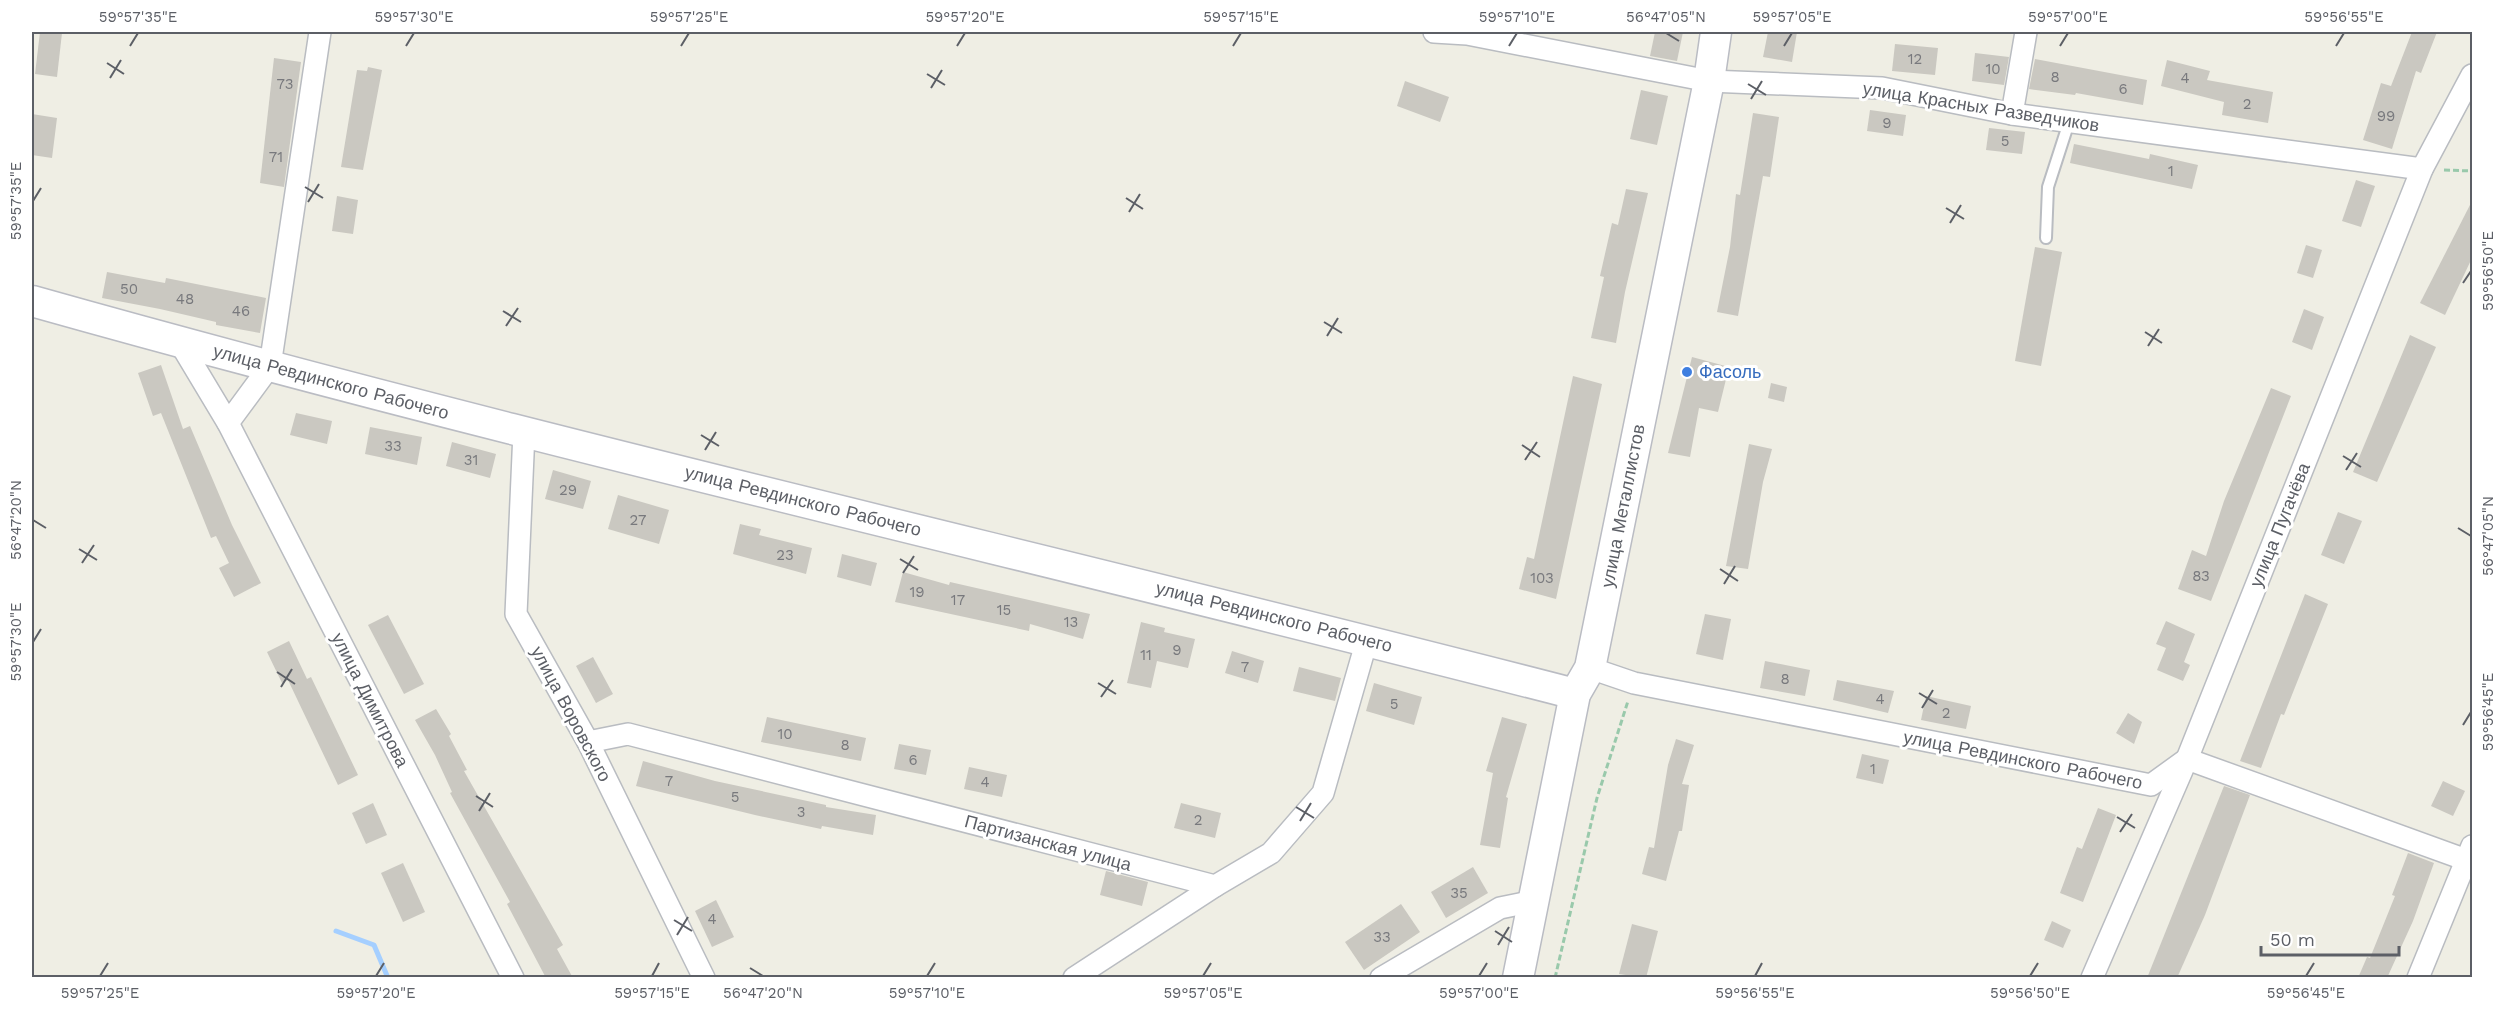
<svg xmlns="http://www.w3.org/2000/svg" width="2504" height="1009" viewBox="0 0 2504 1009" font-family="'Work Sans',sans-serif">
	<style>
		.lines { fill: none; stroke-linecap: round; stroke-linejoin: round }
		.stream { stroke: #a5cfff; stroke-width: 5 }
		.building { fill: #cac8c1 }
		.lane-casing { stroke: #b9bcc1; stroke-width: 14 }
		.street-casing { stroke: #b9bcc1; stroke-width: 24 }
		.secondary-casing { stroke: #babcc3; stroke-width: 33 }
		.path { stroke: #99c9ab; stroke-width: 3; stroke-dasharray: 6 3; stroke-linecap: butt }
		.lane { stroke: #fff; stroke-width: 10 }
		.street { stroke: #fff; stroke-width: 21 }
		.secondary { stroke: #fff; stroke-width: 30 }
		.ticks { fill: none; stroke: #5c5f66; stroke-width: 2 }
		.shop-dot { fill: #3f7fe0; stroke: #fff; stroke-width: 2 }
		.labels { text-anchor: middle; stroke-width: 6; stroke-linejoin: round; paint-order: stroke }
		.number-label { font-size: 15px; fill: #78797d }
		.street-label { font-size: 18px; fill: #5c5f66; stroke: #fff }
		.shop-label { font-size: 18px; fill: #366cbe; stroke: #fff; text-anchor: start }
		.neatline { fill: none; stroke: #5c5f66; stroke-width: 2 }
		.ticks-label { font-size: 15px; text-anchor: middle; fill: #5c5f66 }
	</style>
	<rect width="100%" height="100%" fill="#efeee4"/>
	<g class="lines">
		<path class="stream" d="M336 931 374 945 388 978"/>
	</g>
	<g class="building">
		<path d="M40 32 62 33 57 77 35 74Z"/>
		<path d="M1655 32H1683L1677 61 1650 56Z"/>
		<path d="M1768 32H1797L1792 62 1763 57Z"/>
		<path d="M2412 32H2437L2421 73 2416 71 2392 149 2363 140 2381 83 2391 86Z"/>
		<path d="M1895 44 1938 48 1935 75 1892 71Z"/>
		<path d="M1975 53 2009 57 2004 85 1972 81Z"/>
		<path d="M274 58 301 62 284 187 260 183Z"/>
		<path d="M2035 59 2147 80 2143 105 2076 93 2075 95 2029 89Z"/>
		<path d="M2167 60 2210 71 2207 80 2273 92 2268 123 2222 115 2224 102 2161 86Z"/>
		<path d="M368 67 382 70 363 170 341 167 357 70 367 71Z"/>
		<path d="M1405 81 1449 97 1440 122 1397 106Z"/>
		<path d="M1641 90 1668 96 1657 145 1630 139Z"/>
		<path d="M1870 110 1906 115 1903 136 1867 131Z"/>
		<path d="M1753 113 1779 117 1770 177 1763 176 1738 316 1717 312 1730 247 1736 194 1740 195Z"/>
		<path d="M32 114 57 118 52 158 32 155Z"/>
		<path d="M1989 128 2025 132 2022 154 1986 150Z"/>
		<path d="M2074 144 2149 159 2150 154 2198 165 2192 189 2070 163Z"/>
		<path d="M2356 180 2375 186 2361 227 2342 221Z"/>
		<path d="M1626 189 1648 193 1625 292 1616 343 1591 338 1604 277 1600 276 1612 223 1618 225Z"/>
		<path d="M337 196 358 200 353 234 332 231Z"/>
		<path d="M2472 201V258L2445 315 2420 303Z"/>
		<path d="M2306 245 2322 250 2313 278 2297 273Z"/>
		<path d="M2035 247 2062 252 2041 366 2015 361Z"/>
		<path d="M107 272 165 283 166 278 266 298 260 333 216 325V322L160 309 102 298Z"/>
		<path d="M2304 309 2324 317 2312 350 2292 342Z"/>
		<path d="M2410 335 2436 347 2377 482 2353 472Z"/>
		<path d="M1692 357 1729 367 1718 412 1699 408 1690 457 1668 453Z"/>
		<path d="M161 365 183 429 190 426 232 525 261 583 234 597 219 568 229 563 216 536 211 538 161 413 153 416 138 373Z"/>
		<path d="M1573 376 1602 384 1556 599 1519 589 1527 557 1534 559Z"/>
		<path d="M1771 383 1787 387 1784 402 1768 398Z"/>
		<path d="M2271 388 2291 396 2211 601 2178 589 2192 550 2206 556 2224 501Z"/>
		<path d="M296 413 332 421 327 444 290 435Z"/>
		<path d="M370 427 422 437 417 465 365 454Z"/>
		<path d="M452 442 496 454 490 478 446 466Z"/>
		<path d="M1749 444 1772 449 1763 482 1748 569 1726 566Z"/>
		<path d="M553 470 591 481 583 509 545 499Z"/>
		<path d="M618 495 669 510 659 544 608 529Z"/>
		<path d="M2338 512 2362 521 2344 564 2321 555Z"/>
		<path d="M740 524 761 529 759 535 812 548 806 574 733 554Z"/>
		<path d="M842 554 877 563 871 586 837 577Z"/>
		<path d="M903 572 949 585 950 582 1090 614 1083 639 1030 624 1029 631 895 602Z"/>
		<path d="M2305 594 2328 604 2284 715 2281 714 2261 768 2240 761Z"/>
		<path d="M1705 614 1731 619 1723 660 1696 654Z"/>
		<path d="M388 615 424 684 404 694 368 625Z"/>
		<path d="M2166 621 2195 634 2184 662 2190 665 2183 681 2157 670 2166 648 2156 644Z"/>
		<path d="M1141 622 1165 628 1164 632 1195 639 1188 668 1157 661 1151 688 1127 683Z"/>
		<path d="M289 641 307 679 311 677 358 775 338 785 288 680 282 683 267 652Z"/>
		<path d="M1232 651 1264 661 1258 683 1225 673Z"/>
		<path d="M593 657 613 694 596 703 576 666Z"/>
		<path d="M1765 661 1810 670 1805 696 1760 688Z"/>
		<path d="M1299 667 1341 678 1335 701 1293 691Z"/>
		<path d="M1837 680 1894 691 1888 713 1833 700Z"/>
		<path d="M1374 683 1422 697 1414 725 1366 711Z"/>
		<path d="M1926 696 1971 706 1966 729 1921 720Z"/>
		<path d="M436 709 451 734 449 736 467 770 464 771 563 945 557 949 573 978H546L507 904 510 902 450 793 452 792 435 755 415 720Z"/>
		<path d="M2128 713 2142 722 2134 744 2116 733Z"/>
		<path d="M767 717 866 738 861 761 761 742Z"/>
		<path d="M1502 717 1527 724 1506 797 1508 798 1500 848 1480 845 1493 773 1486 771Z"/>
		<path d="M1676 739 1694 745 1682 784 1689 785 1682 831H1679L1666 881 1642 874 1649 847 1654 848 1668 765Z"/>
		<path d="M899 744 931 750 926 775 894 769Z"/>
		<path d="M1862 754 1889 760 1883 784 1856 778Z"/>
		<path d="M643 761 715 781 826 805V807L876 815 873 835 822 826 821 829 755 815 636 786Z"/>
		<path d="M969 767 1007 775 1002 797 964 789Z"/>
		<path d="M2443 781 2465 791 2453 816 2431 806Z"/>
		<path d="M2224 786 2250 795 2205 915 2177 978H2147Z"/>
		<path d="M373 803 387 835 366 844 352 813Z"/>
		<path d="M1181 803 1221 813 1215 838 1174 828Z"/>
		<path d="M2098 808 2116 815 2083 902 2060 893 2077 847 2082 849Z"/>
		<path d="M2408 853 2434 863 2413 921 2387 978H2358L2367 957 2370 958 2395 896 2392 895Z"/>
		<path d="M403 863 425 912 403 922 381 873Z"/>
		<path d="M1473 867 1488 893 1446 918 1431 892Z"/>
		<path d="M1106 871 1148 882 1142 906 1100 895Z"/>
		<path d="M716 900 734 937 712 947 695 911Z"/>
		<path d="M1401 904 1420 932 1364 970 1345 942Z"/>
		<path d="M2052 921 2071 930 2063 948 2044 940Z"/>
		<path d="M1632 924 1658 931 1646 978 1619 974Z"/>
	</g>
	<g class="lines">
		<g class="lane-casing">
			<path id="lane" d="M2046 238 2048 187 2069 122"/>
		</g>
		<g class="street-casing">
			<g id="street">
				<path d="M1434 32 1467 34 1709 81 1882 88 2012 114 2422 169"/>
				<path d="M2012 114 2026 32"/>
				<path d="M180 343 228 423 513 978"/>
				<path d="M228 423 270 366 320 32"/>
				<path d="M524 432 516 614 588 742 704 978"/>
				<path d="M1590 668 1634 683 2151 785 2187 759 2472 862"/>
				<path d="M588 742 628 734 1215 886 1271 853 1323 793 1367 640"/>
				<path d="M1074 978 1215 886"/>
				<path d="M1381 978 1500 908 1534 901"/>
				<path d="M2092 978 2187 759 2422 169 2472 75"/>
				<path d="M2418 978 2472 846"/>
			</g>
		</g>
		<g class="secondary-casing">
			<g id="secondary">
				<path d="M32 301C543 445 1061 561 1575 694"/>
				<path d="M1518 978 1575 694 1590 668 1709 81 1716 32"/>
			</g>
		</g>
		<g class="path">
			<path d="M2444 170 2472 171"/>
			<path d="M1555 978 1597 798 1628 701"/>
		</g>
		<use href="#lane" class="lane"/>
		<use href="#street" class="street"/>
		<use href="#secondary" class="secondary"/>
	</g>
	<path class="ticks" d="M1666 33 1679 41M130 46 138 33M406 46 414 33M681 46 689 33M957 46 965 33M1233 46 1241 33M1509 46 1517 33M1784 46 1792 33M2060 46 2068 33M2336 46 2344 33M107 63 124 74M927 74 945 85M110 78 121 60M1748 84 1766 95M931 88 942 70M1751 99 1762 81M305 187 323 198M1126 198 1143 209M33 201 41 188M308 202 319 184M1946 208 1964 219M1129 212 1140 194M1950 223 1961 205M2463 283 2471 271M503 311 521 322M1324 322 1342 333M506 326 518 308M2145 332 2162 343M1327 336 1338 318M2148 346 2159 329M701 435 719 446M1522 445 1540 457M705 450 716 432M2343 456 2361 467M1525 460 1537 442M2346 470 2357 453M33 520 46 528M2458 528 2471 536M79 549 97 560M900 559 918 570M82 563 94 545M1720 569 1738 581M903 573 914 556M1724 584 1735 566M33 642 41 629M277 672 295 684M1098 683 1116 694M281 687 292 669M1919 693 1937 704M1101 697 1113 680M1922 708 1933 690M2463 725 2471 712M476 796 493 807M1296 807 1314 818M479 811 490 793M2117 817 2135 828M1300 821 1311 803M2120 832 2132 814M674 920 692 931M1495 931 1512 942M677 935 688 917M1498 945 1509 927M750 968 763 976M100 976 108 963M376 976 384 963M652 976 659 963M927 976 935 963M1203 976 1211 963M1479 976 1487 963M1755 976 1762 963M2030 976 2038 963M2306 976 2314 963"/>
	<circle class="shop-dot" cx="1687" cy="372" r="6"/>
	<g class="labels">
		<g class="number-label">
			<text x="1915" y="64">12</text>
			<text x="1993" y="74">10</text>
			<text x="2055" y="82">8</text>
			<text x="2185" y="83">4</text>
			<text x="285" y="89">73</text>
			<text x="2123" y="94">6</text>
			<text x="2247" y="109">2</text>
			<text x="2386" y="121">99</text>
			<text x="1887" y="128">9</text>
			<text x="2005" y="146">5</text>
			<text x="276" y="162">71</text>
			<text x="2171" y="176">1</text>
			<text x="129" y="294">50</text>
			<text x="185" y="304">48</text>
			<text x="241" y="316">46</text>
			<text x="393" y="451">33</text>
			<text x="471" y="465">31</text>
			<text x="568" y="495">29</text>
			<text x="638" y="525">27</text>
			<text x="785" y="560">23</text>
			<text x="2201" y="581">83</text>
			<text x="1542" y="583">103</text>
			<text x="917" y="597">19</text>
			<text x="958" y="605">17</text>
			<text x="1004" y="615">15</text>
			<text x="1071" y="627">13</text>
			<text x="1177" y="655">9</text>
			<text x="1146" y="660">11</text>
			<text x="1245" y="672">7</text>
			<text x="1785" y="684">8</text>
			<text x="1880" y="704">4</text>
			<text x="1394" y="709">5</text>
			<text x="1946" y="718">2</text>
			<text x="785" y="739">10</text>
			<text x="845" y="750">8</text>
			<text x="913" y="765">6</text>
			<text x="1873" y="774">1</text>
			<text x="669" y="786">7</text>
			<text x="985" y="787">4</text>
			<text x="735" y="802">5</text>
			<text x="801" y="817">3</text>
			<text x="1198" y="825">2</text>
			<text x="1459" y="898">35</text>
			<text x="712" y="924">4</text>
			<text x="1382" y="942">33</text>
		</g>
		<g class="street-label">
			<text transform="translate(1981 107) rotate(9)" y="6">улица Красных Разведчиков</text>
			<text transform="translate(331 382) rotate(15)" y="6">улица Ревдинского Рабочего</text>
			<text transform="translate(803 501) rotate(14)" y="6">улица Ревдинского Рабочего</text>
			<text transform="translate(1623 506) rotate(-79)" y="6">улица Металлистов</text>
			<text transform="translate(2280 525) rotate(-68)" y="6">улица Пугачёва</text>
			<text transform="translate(1274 617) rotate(14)" y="6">улица Ревдинского Рабочего</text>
			<text transform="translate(370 700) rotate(63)" y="6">улица Димитрова</text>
			<text transform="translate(571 714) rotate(62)" y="6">улица Воровского</text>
			<text transform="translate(2023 760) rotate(11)" y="6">улица Ревдинского Рабочего</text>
			<text transform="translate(1048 843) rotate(15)" y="6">Партизанская улица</text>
		</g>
		<g class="shop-label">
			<text x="1699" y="378">Фасоль</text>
		</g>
	</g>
	<rect width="2504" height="1009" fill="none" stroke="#ffffff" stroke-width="66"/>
	<path d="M2261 946v9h138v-9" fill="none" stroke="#5c5f66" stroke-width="3"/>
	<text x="2270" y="946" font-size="18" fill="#5c5f66" stroke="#ffffff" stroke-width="4.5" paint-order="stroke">50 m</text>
	<rect x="33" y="33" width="2438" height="943" class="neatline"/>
	<g class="ticks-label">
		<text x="138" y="22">59°57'35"E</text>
		<text x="414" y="22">59°57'30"E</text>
		<text x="689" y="22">59°57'25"E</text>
		<text x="965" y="22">59°57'20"E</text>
		<text x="1241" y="22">59°57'15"E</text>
		<text x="1517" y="22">59°57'10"E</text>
		<text x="1666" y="22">56°47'05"N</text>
		<text x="1792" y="22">59°57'05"E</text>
		<text x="2068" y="22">59°57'00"E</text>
		<text x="2344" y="22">59°56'55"E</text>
		<text transform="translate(16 201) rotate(-90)" y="5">59°57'35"E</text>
		<text transform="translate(2488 271) rotate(-90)" y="5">59°56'50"E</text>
		<text transform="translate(16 520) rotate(-90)" y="5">56°47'20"N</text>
		<text transform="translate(2488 536) rotate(-90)" y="5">56°47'05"N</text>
		<text transform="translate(16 642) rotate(-90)" y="5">59°57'30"E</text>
		<text transform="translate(2488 712) rotate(-90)" y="5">59°56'45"E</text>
		<text x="100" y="998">59°57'25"E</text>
		<text x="376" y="998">59°57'20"E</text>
		<text x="652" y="998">59°57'15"E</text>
		<text x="763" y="998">56°47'20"N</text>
		<text x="927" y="998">59°57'10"E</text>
		<text x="1203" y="998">59°57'05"E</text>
		<text x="1479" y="998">59°57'00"E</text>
		<text x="1755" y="998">59°56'55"E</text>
		<text x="2030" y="998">59°56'50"E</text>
		<text x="2306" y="998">59°56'45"E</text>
	</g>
</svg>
